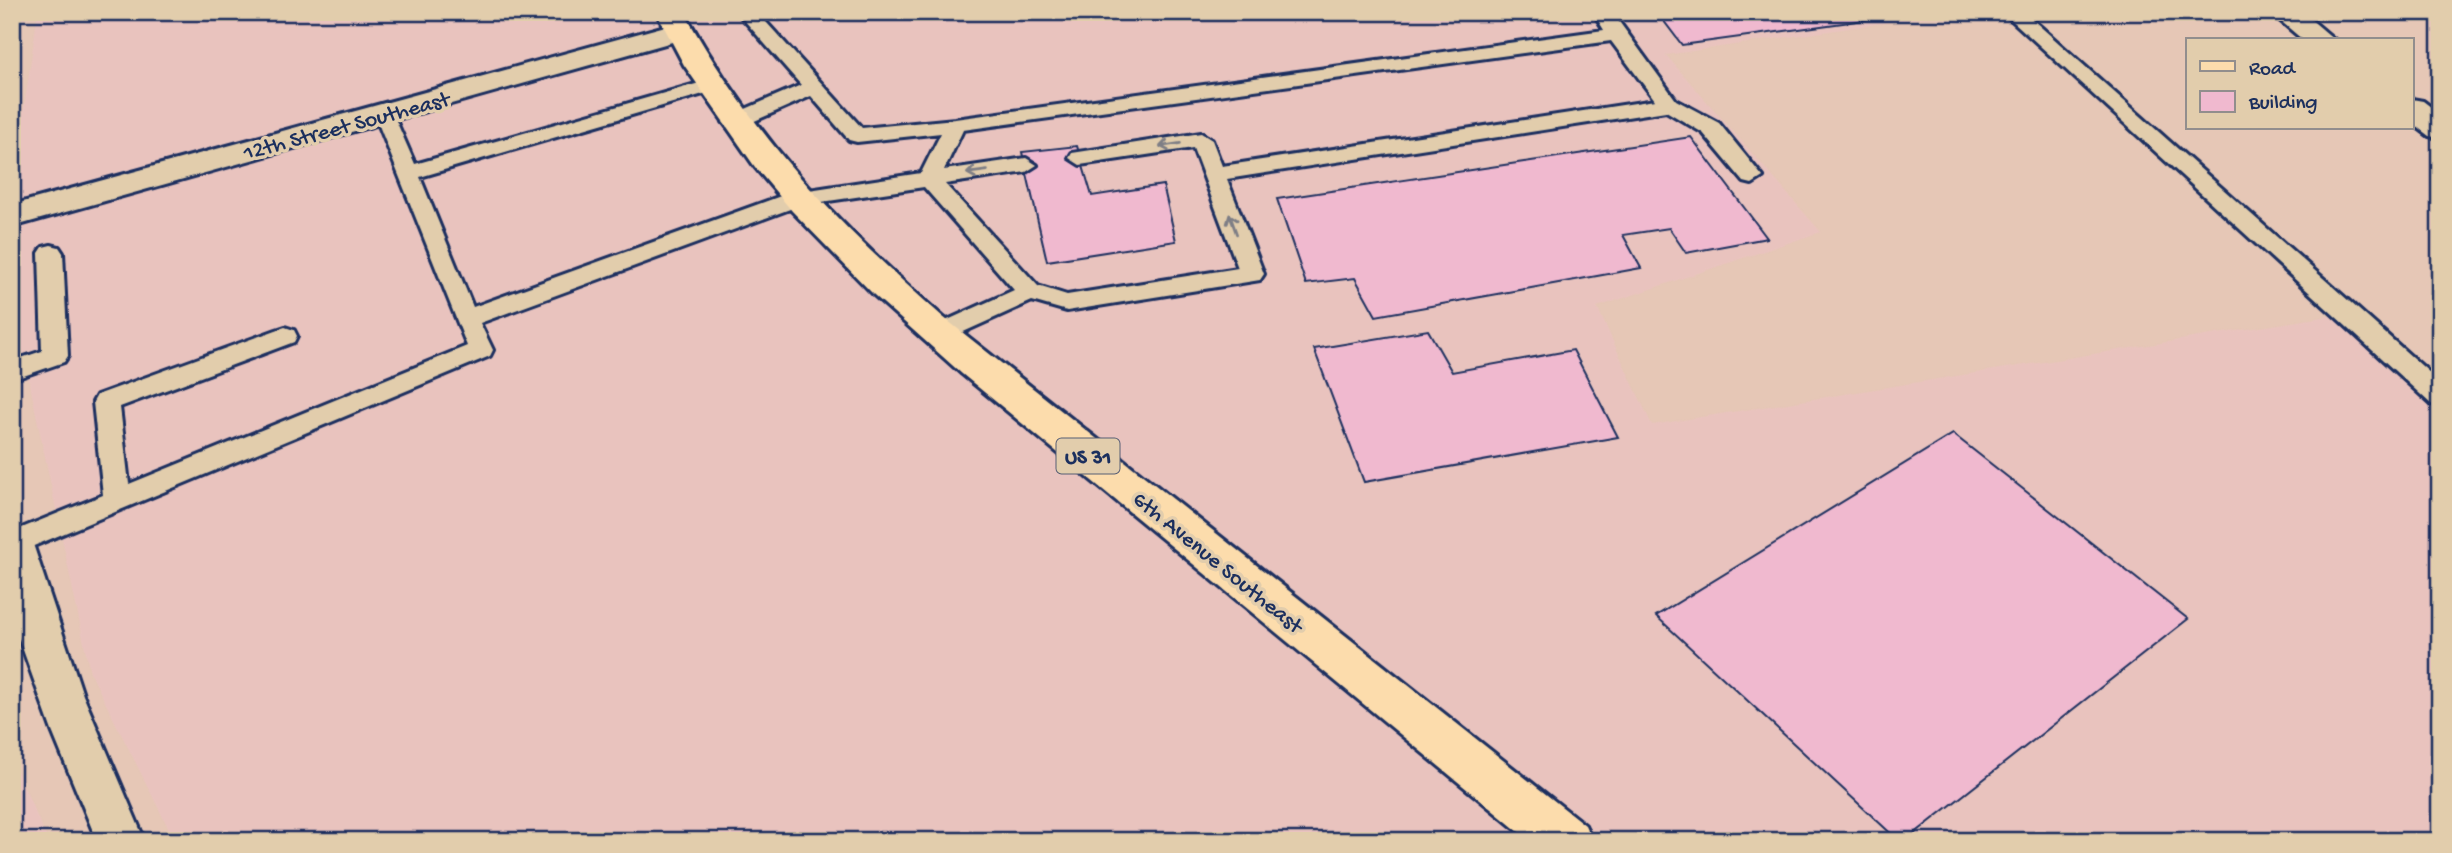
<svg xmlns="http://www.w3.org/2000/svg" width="2452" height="853" viewBox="0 0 2452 853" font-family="'Gochi Hand',sans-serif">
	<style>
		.built { fill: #e9c3be }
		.building { fill: #f0b9cf; stroke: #1b2f5e; stroke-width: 2 }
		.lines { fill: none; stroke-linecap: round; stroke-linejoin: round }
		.service-casing { stroke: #1b2f5e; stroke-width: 6 }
		.minor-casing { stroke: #1b2f5e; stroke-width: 6 }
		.primary-casing { stroke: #1b2f5e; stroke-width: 6 }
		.service { fill: #e2cdac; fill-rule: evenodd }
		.minor { fill: #e2cdac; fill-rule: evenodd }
		.primary { fill: #fcdcac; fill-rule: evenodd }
		.oneway { stroke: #7e7e85 }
		.labels { text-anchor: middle; stroke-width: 7; stroke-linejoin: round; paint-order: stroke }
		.shield { fill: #e2cdac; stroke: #575e75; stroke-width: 2 }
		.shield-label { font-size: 21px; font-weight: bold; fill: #1b2f5e }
		.street-label { font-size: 23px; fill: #1b2f5e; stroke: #e2cdac }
	</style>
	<rect width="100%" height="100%" fill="#e6c7b6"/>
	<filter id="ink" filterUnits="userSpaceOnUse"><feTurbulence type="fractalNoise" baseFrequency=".0143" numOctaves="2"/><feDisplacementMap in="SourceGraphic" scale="14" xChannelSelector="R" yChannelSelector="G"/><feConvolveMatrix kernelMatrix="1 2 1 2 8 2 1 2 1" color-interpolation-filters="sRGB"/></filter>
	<g filter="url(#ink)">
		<g class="built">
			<path d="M38 12H1958L1666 55 1821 232 1597 307 1652 425 2348 313 2440 397V841H175L90 672 12 299V191Z"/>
			<path d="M12 760 48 841H12Z"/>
		</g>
		<g class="building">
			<path d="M1657 12H1898L1901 15 1682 45Z"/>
			<path d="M1691 137 1767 238 1686 253 1669 228 1623 235 1641 268 1376 316 1355 278 1306 284 1277 199Z"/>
			<path d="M1077 146 1092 196 1163 185 1176 241 1047 261 1022 152Z"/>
			<path d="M1428 330 1452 372 1573 350 1618 437 1364 482 1314 349Z"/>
			<path d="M1953 434 2188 619 1905 841H1899L1656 616Z"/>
		</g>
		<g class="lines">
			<g class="service-casing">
				<g id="service">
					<path d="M737 12H757L862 128 955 119 1604 30 1593 12H1612L1676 100 1719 123 1763 177 1752 184 1744 182 1703 133 1666 111 1227 179 1264 274 1260 280 1067 311 1032 301 939 343 930 340 927 334 930 328 1014 290 924 187 801 205 480 323 493 350 490 356 12 555V532L103 495 93 402 97 395 276 330 285 327 294 330 297 336 294 342 120 407 129 484 467 346 374 113 377 109H391L415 164 703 82 710 80 720 86 717 90 420 177 473 307 789 193 921 173 941 133 857 142 849 140 811 96 741 127H727L723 122 727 117 801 85ZM1611 41 1655 100 1222 166 1212 140 1201 133 1072 153 1069 158 1080 165 1193 148 1238 268 1067 295 1038 286 945 184 1026 172 1037 165 1026 158 944 170 963 130Z"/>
					<path d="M2003 12H2024L2440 382V406L2431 404Z"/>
					<path d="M51 245 59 247 63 253 68 356 64 362 12 380V361L42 351 39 253 43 247Z"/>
				</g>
			</g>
			<g class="minor-casing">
				<g id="minor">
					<path d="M2270 12H2302L2335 40H2303Z"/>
					<path d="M680 22 690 25 694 31 690 37 12 227V205Z"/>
					<path d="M2412 99 2423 101 2440 114V138L2429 136 2412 123Z"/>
					<path d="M12 527 27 532 33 544 83 695 145 841H97L52 731 12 619Z"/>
				</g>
			</g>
			<g class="primary-casing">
				<path id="primary" d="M656 12H684C755 139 835 222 943 317L1585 825 1592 841H1530L962 374 874 295 792 211 755 167 684 65Z"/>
			</g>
			<use href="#service" class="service"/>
			<use href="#minor" class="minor"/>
			<use href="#primary" class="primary"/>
		</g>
		<defs><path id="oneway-shaft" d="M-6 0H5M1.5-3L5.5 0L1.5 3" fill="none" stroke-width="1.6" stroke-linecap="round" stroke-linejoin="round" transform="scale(1.75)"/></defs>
		<g class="oneway">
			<use href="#oneway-shaft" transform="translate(1170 145) rotate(171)"/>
			<use href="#oneway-shaft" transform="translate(977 172) rotate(172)"/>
			<use href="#oneway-shaft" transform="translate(1233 224) rotate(-110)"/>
		</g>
	</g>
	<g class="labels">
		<rect class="shield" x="1056.5" y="438.5" width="63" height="35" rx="5"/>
		<g class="shield-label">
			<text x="1088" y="463">US 31</text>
		</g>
		<g class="street-label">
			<text transform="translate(346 124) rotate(-15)" y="8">12th Street Southeast</text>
			<text transform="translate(1219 561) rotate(39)" y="8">6th Avenue Southeast</text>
		</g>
	</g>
	<rect width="2452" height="853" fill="none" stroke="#e2cdac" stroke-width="42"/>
	<rect x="21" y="21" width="2410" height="811" fill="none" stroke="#1b2f5e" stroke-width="2.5" filter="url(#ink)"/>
	<rect x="2186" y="38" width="228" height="91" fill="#e2cdac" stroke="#928e8d" stroke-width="2"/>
	<rect x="2200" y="61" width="35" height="10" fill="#fcdcac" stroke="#928e8d" stroke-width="2"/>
	<text x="2249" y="74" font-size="21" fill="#1b2f5e">Road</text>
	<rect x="2200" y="91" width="35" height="21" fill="#f0b9cf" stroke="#928e8d" stroke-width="2"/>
	<text x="2249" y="108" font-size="21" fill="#1b2f5e">Building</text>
</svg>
